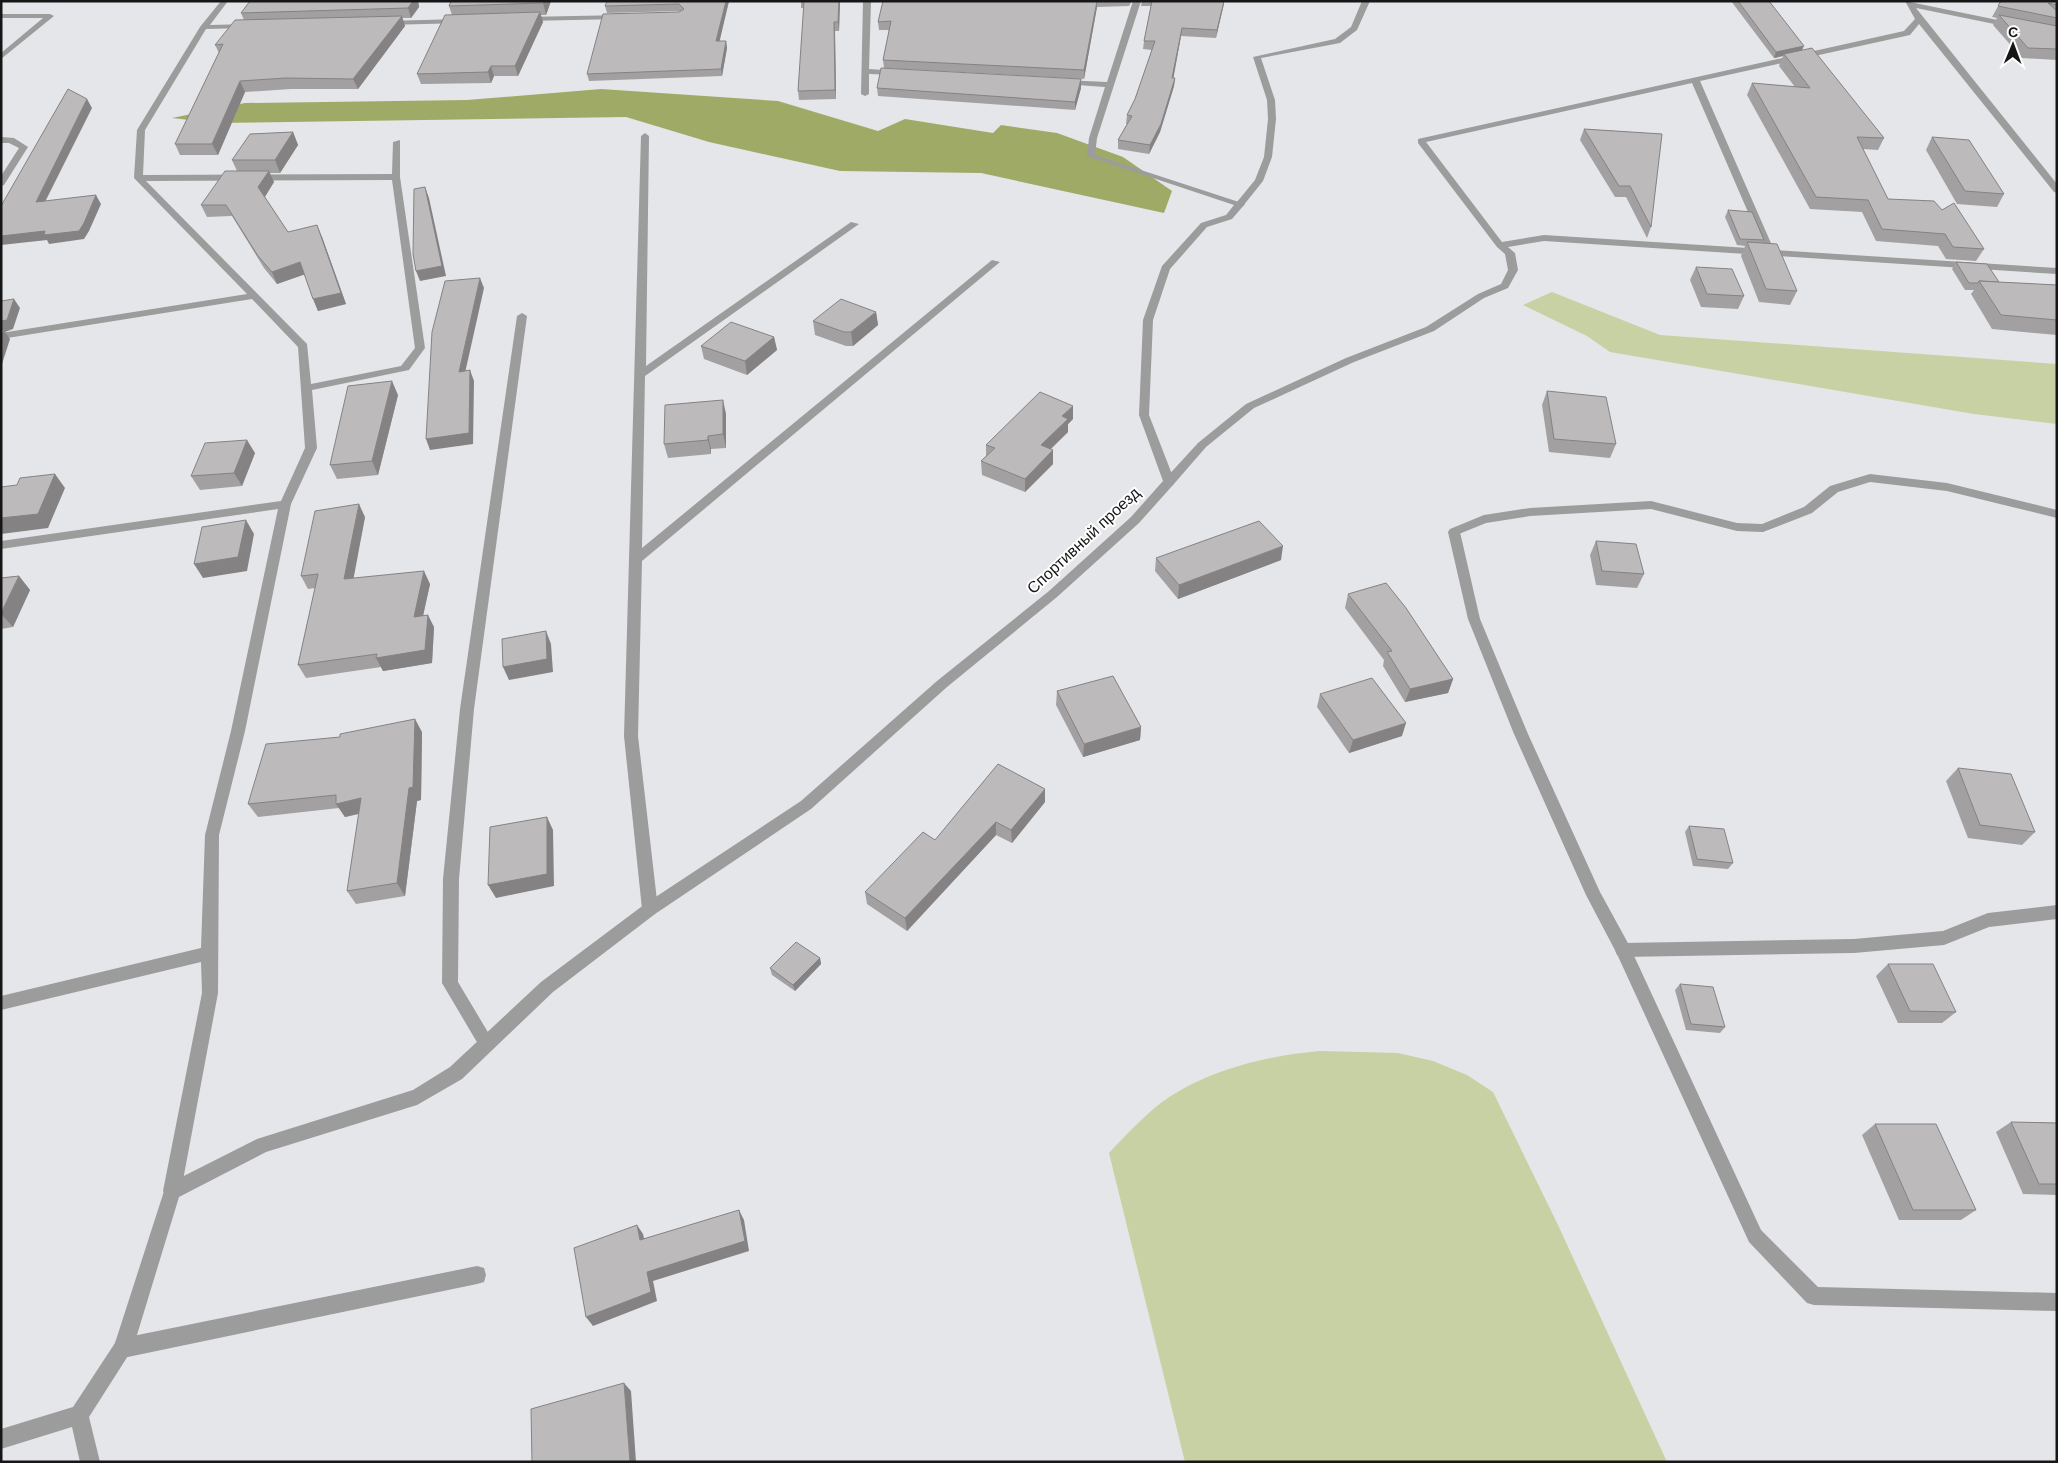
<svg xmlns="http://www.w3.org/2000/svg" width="2058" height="1463" viewBox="0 0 2058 1463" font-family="Helvetica,sans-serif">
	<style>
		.green { fill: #c8d1a3 }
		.forest { fill: #9eaa66 }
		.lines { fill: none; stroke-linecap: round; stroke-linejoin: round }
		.service { fill: #9b9c9b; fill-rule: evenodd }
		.minor { fill: #9b9c9b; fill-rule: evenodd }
		.wall { fill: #a3a0a1 }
		.shaded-wall { fill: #848283 }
		.building { fill: #bdbabb; stroke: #848283 }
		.labels { text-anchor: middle; stroke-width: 4; stroke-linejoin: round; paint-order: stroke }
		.street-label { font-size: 16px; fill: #161617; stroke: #fff }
	</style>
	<rect width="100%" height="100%" fill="#e5e6e9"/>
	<g class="green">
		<path d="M1552 292 1660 335 2057 364V424L1974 414 1610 352 1587 336 1523 305Z"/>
		<path d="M1320 1051 1398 1053 1433 1061 1467 1075 1493 1092 1558 1225 1667 1462H1185L1109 1153C1122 1139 1135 1125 1150 1112 1194 1073 1263 1056 1320 1051Z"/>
	</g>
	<path class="forest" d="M601 89 778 101 878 131 905 119 993 133 1001 125 1057 133 1123 157 1172 191 1164 213 981 173 840 171 709 142 626 117 215 123 172 118 245 103 467 100Z"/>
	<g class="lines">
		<g class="service">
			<path d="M221 1H228L210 25 248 24 252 26 248 28 206 29 145 130 143 175 392 174 393 142 400 140V177L425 348 409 370 312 390 317 448 291 504 245 731 219 835 218 993 181 1191 178 1197 172 1200 166 1197 163 1191 202 993 201 962 1 1010V996L201 948 205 835 231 731 278 509 1 549V541L281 501 305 448 298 347 252 299 1 339V333L247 294 134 178 137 130 200 27ZM392 180 415 348 401 366 311 384 307 344 146 181Z"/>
			<path d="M1362 1H1370L1357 30 1340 43 1261 58 1275 100 1276 119 1272 157 1263 181 1243 206H1237V202L1255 180 1264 157 1268 119 1267 100 1253 57 1335 39 1351 27Z"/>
			<path d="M1905 1 2017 24 2018 26 2014 28 1916 8 2057 184V193L2054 192 1919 24 1910 35 1700 81 1774 250 2057 268V274L1544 241 1508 247 1515 253 1518 270 1508 288 1484 298 1434 331 1354 362 1254 408 1206 447 1173 485H1165V479L1198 443 1246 404 1346 358 1426 327 1478 294 1501 284 1508 270 1505 254 1497 247 1418 143V139L1904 31 1915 19ZM1692 83 1764 249 1544 235 1502 242 1426 142Z"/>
			<path d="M1 14H50L54 16 1 59V53L43 18H1Z"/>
			<path d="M624 15V19H621L525 21 521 19 525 17Z"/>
			<path d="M461 19H464V23L385 25 381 23 385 21Z"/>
			<path d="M645 133 649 136 646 366 851 222 859 224 645 376 642 548 992 260 1000 262 642 561 638 736 658 909 655 914 650 916 645 914 642 909 624 736 641 136Z"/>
			<path d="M1 137 14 138 28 147 4 185 1 186V176L19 148 9 143H1Z"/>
			<path d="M522 313 527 316 474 709 459 879 458 982 495 1044 493 1049 487 1052 481 1049 442 983 443 879 460 709 517 316Z"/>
			<path d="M1870 474 1947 483 2057 510V518L1947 491 1870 482 1838 492 1812 513 1763 532 1737 531 1651 509 1530 516 1486 523 1454 536 1448 532 1450 529 1484 515 1530 508 1651 501 1737 523 1762 524 1804 507 1830 486Z"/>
			<path d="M2057 905V919L1989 927 1944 945 1854 953 1623 957 1617 955 1615 950 1617 945 1623 943 1854 939 1943 931 1988 913Z"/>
			<path d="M477 1266 484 1268 486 1275 484 1282 477 1284 123 1358 116 1355 113 1348 116 1341 123 1338Z"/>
		</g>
		<g class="minor">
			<path d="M863 1H871L869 69 899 71 903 73 899 75 869 74V94L865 96 861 94Z"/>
			<path d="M1133 1H1141L1097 138 1095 155 1245 204 1232 219 1207 227 1170 269 1153 320 1149 415 1175 482 1173 485 1139 523 1057 597 947 687 811 809 655 914 553 992 462 1079 417 1105 266 1152 179 1197 133 1348 89 1417 100 1462H80L72 1427 1 1449V1429L73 1407 115 1343 166 1185 257 1139 413 1090 450 1067 541 982 645 904 801 801 937 681 1049 591 1131 517 1163 481 1139 415 1143 320 1162 266 1201 223 1226 215 1234 205 1087 156 1089 138 1105 87 1063 84 1059 82 1063 80 1107 82Z"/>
			<path d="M1454 528 1460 532 1480 619 1528 734 1600 892 1629 945 1761 1230 1818 1287 2057 1293V1311L1814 1305 1807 1303 1749 1242 1617 954 1586 895 1514 734 1468 619 1448 532Z"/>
		</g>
	</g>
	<g class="wall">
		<path d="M250 1H418L419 7 411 18H402L405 26 358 89H291L245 92 218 155H180L175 144 219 53 215 45 244 20 241 13Z"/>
		<path d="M451 1H551L546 15H541L543 22 518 76H494L491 83 421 84 417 74 452 15 449 6Z"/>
		<path d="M729 1 719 41H726L727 48 722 76 589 81 587 74 680 11 607 13 605 6Z"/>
		<path d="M801 1H840L839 31H835L836 99 799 100 798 91 804 8H801Z"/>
		<path d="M883 1H1132L1129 6 1097 7 1084 79 884 68 883 60 889 30H879L878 22Z"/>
		<path d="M1142 1H1224L1216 38 1181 36 1173 78H1175L1174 86 1160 132 1149 154 1118 149V140L1127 124H1126L1127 115 1135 99 1152 50 1143 49 1144 41 1151 6H1141Z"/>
		<path d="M1731 1H1769L1802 50 1884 138 1878 150 1863 149 1888 199 1942 210 1984 249 1976 261 1946 259 1938 246 1876 241 1862 212 1810 209 1747 95 1752 83 1795 87 1779 66 1783 56 1774 58Z"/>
		<path d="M2001 1H2057V60L2022 58 1993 25 1997 18 1992 17Z"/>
		<path d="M1081 79V88L1075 110 878 96 877 88Z"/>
		<path d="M1584 129 1662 134 1651 227 1647 238 1626 197H1615L1580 140Z"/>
		<path d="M293 132 298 145 280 173H269L274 182 265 197 288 232 322 237 346 304 318 311 304 274 277 284 264 268 232 216 207 217 201 205 237 171 232 160Z"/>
		<path d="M1932 137 2004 194 1997 207 1957 204 1926 150Z"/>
		<path d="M1728 210 1764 240 1763 243 1797 291 1790 305 1759 302 1741 256 1745 246 1737 245 1725 217Z"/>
		<path d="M1956 262 1999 282 2057 285V335L1992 329 1971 294 1974 290H1965L1952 269Z"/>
		<path d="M1696 267 1744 296 1738 309 1701 307 1690 280Z"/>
		<path d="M876 312 878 325 853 346H846L815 335 813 321Z"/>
		<path d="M774 337 777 350 747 375 704 359 701 346Z"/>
		<path d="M1547 391 1616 444 1610 458 1549 452 1542 405Z"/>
		<path d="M398 395 378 475 337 479 330 465Z"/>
		<path d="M726 414V448L711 449V454L668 458 664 444Z"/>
		<path d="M1073 419 1068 424V432L1051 449 1053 464 1025 492 982 475 981 461 986 456V445Z"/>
		<path d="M255 453 242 486 200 490 191 476Z"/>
		<path d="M365 517 353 578 430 584 423 615 434 627 432 663 383 671 381 667 306 678 298 665 315 588 308 589 301 576Z"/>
		<path d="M1596 541 1644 574 1637 588 1596 585 1590 555Z"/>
		<path d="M1156 558 1281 560 1178 599 1155 571Z"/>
		<path d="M19 576 30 590 13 627 1 629V578Z"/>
		<path d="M1348 594 1453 679 1448 693 1405 702 1383 666 1384 660 1345 608Z"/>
		<path d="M1057 691 1141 727 1140 740 1083 757 1056 705Z"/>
		<path d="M1320 694 1402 736 1349 753 1317 707Z"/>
		<path d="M422 732 421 800 417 801 405 896 356 904 347 891 359 814 345 817 339 808 258 817 248 804Z"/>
		<path d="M1958 768 2035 832 2022 845 1968 838 1946 781Z"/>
		<path d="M1045 802 1012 843 996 835 907 931 867 904 865 892 935 840Z"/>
		<path d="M1689 826 1733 863 1728 869 1693 866 1685 832Z"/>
		<path d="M820 958 821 964 795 991 772 975 770 968Z"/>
		<path d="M1888 964 1956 1012 1942 1023H1898L1876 976Z"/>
		<path d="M1680 984 1725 1027 1720 1033 1686 1030 1675 990Z"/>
		<path d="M2011 1122 2057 1123V1195L2023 1194 1996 1132Z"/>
		<path d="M1875 1124 1976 1210 1961 1220H1899L1862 1135Z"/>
	</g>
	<g class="shaded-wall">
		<path d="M413 1H418L419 7 411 18 408 8Z"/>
		<path d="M543 1H551L546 15 543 3Z"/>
		<path d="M726 1H729L718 48 716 41Z"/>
		<path d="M839 1H840L839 31 838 22Z"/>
		<path d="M1097 1V7L1084 79V70Z"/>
		<path d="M1224 1V4L1216 38 1217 30Z"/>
		<path d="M540 12 543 22 518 76 515 66Z"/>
		<path d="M402 16 405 26 358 89 353 79Z"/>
		<path d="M834 22 835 31 836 99 835 90Z"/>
		<path d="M1182 28 1181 36 1172 86V78Z"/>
		<path d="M726 41 727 48 722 76 721 69Z"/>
		<path d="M1804 46 1801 52 1784 54 1783 56 1774 58 1776 52Z"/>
		<path d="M491 66 494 76 491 83 488 72Z"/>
		<path d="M1175 78 1174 86 1160 132 1149 154 1150 145Z"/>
		<path d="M1081 79V88L1075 110V102Z"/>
		<path d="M240 81 245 92 218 155 212 144Z"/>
		<path d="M87 99 92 108 41 210 36 202Z"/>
		<path d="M293 132 298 145 280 173 275 160Z"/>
		<path d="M269 171 274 182 264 198 258 187Z"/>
		<path d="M425 187 429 198 446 276 420 281 416 271Z"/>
		<path d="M96 195 101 204 89 231 84 239 49 244 47 240 1 245V236Z"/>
		<path d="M317 225 322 237 346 304 318 311 313 299Z"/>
		<path d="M300 262 306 274 277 284 272 272Z"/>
		<path d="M480 278 484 288 463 382 459 372Z"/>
		<path d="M14 299 20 308 13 329 5 332 10 339 1 367V321Z"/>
		<path d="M876 312 878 325 853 346 851 332Z"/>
		<path d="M774 337 777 350 747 375 745 361Z"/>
		<path d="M470 370 474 381 473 444 430 450 426 439Z"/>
		<path d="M392 381 398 395 378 475 372 461Z"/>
		<path d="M723 400 726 414V448L723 434Z"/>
		<path d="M1073 406V419L1068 424V432L1040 459 1041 445 1062 416Z"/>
		<path d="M708 436 711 449V454L708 440Z"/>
		<path d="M247 440 255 453 242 486 234 473Z"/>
		<path d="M1053 450V464L1025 492V479Z"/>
		<path d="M55 474 65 488 48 528 1 534V518Z"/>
		<path d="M359 504 365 517 351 592 344 579Z"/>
		<path d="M246 520 254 534 247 571 203 578 194 564Z"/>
		<path d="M1283 546 1281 560 1178 599 1179 585Z"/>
		<path d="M424 571 430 584 420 630 414 617Z"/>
		<path d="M19 576 30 590 13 627 1 614Z"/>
		<path d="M428 615 434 627 432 663 383 671 376 658Z"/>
		<path d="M546 631 551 644 553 672 509 680 503 667Z"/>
		<path d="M1453 679 1448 693 1405 702 1410 689Z"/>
		<path d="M415 719 422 732 421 800 417 801 405 896 397 883Z"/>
		<path d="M1406 723 1402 736 1349 753 1353 740Z"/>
		<path d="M1141 727 1140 740 1083 757 1084 744Z"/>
		<path d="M1045 789V802L1012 843 1011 830Z"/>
		<path d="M361 798 369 811 345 817 336 804Z"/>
		<path d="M547 817 553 830 554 886 496 898 488 885Z"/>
		<path d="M996 822V835L907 931 905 918Z"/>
		<path d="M820 958 821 964 795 991 793 985Z"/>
		<path d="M739 1210 744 1220 749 1251 653 1281 657 1301 593 1326 586 1317 647 1272Z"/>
		<path d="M637 1225 643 1234 647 1250 640 1240Z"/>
		<path d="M624 1383 631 1391 636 1462H630Z"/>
	</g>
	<g class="building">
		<path d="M250 1H413L408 8 241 13Z"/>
		<path d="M451 1H543V3L449 6Z"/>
		<path d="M607 1H726L716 41H726L721 69 587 74 603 14 679 12 684 9 679 4 605 6Z"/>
		<path d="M804 1H839L838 22H834L835 90 798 91Z"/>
		<path d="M883 1H1097L1084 70 883 60 891 21 878 22Z"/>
		<path d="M1152 1H1224L1217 30 1182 28 1172 78H1175L1161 124 1150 145 1118 140 1132 116 1127 115 1135 99 1155 41H1144Z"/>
		<path d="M1738 1H1769L1804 46 1776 52Z"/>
		<path d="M2001 1H2057V5L2048 3 2057 11V18L1998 6Z"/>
		<path d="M540 12 515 66H491L488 72 417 74 445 15Z"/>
		<path d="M1999 15 2057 26V49L2028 48Z"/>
		<path d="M402 16 353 79 286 78 240 81 212 144H175L223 44 215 45 235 20Z"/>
		<path d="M1812 48 1884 138 1857 137 1888 199 1934 201 1942 210 1954 203 1984 249 1953 247 1945 234 1882 229 1868 200 1816 197 1752 83 1810 88 1784 54Z"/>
		<path d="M881 68 1081 79 1075 102 877 88Z"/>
		<path d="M68 89 87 99 36 202 96 195 84 223 79 231 44 235 45 231 1 236V206Z"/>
		<path d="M1584 129 1662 134 1651 227 1630 186H1619Z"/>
		<path d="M293 132 275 160H232L250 134Z"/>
		<path d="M1932 137 1969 140 2004 194 1965 191Z"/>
		<path d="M225 171H269L258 187 288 232 317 225 341 293 313 299 300 262 272 272 258 256 226 205H201Z"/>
		<path d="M425 187 442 266 416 271 413 254 414 189Z"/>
		<path d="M1728 210 1752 212 1764 240 1740 239Z"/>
		<path d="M1747 242 1777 244 1797 291 1766 289Z"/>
		<path d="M1956 262 1987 264 1999 282 1979 281 1978 283H1969Z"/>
		<path d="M1696 267 1732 269 1744 296 1707 294Z"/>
		<path d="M480 278 459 372 470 370 469 433 426 439 432 332 445 281Z"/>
		<path d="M1979 281 2057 285V320L2001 315Z"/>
		<path d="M14 299 7 320 1 321V301Z"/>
		<path d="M841 299 876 312 851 332H844L813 321Z"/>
		<path d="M731 322 774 337 745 361 701 346Z"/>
		<path d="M1 330H4L1 337Z"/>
		<path d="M392 381 372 461 330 465 348 386Z"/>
		<path d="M1547 391 1606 397 1616 444 1554 439Z"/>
		<path d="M1040 392 1073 406 1062 416 1068 419 1041 445 1053 450 1025 479 981 461 995 448 986 445Z"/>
		<path d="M723 400V434L708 436V440L664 444 665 405Z"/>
		<path d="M247 440 234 473 191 476 205 443Z"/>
		<path d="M55 474 38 514 1 518V487L17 485 20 478Z"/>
		<path d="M359 504 344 579 424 571 414 617 428 615 425 650 376 658 377 654 298 665 318 574 301 576 315 511Z"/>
		<path d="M246 520 238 557 194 564 202 527Z"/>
		<path d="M1259 521 1283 546 1179 585 1156 558Z"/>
		<path d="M1596 541 1636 544 1644 574 1602 571Z"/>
		<path d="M19 576 1 613V578Z"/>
		<path d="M1386 583 1406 608 1453 679 1410 689 1387 652 1392 651 1348 594Z"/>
		<path d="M546 631 547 659 503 667 502 639Z"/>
		<path d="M1113 676 1141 727 1084 744 1057 691Z"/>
		<path d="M1372 678 1406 723 1353 740 1320 694Z"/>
		<path d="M415 719 413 787 409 788 397 883 347 891 361 798 336 804V795L248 804 266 744 340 737V734Z"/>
		<path d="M998 764 1045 789 1011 830 996 822 905 918 865 892 923 832 935 840Z"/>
		<path d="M1958 768 2011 774 2035 832 1980 825Z"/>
		<path d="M547 817V874L488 885 490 827Z"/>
		<path d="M1689 826 1724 829 1733 863 1697 859Z"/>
		<path d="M796 942 820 958 793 985 770 968Z"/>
		<path d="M1888 964H1933L1956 1012 1910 1011Z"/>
		<path d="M1680 984 1713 987 1725 1027 1691 1024Z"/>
		<path d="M2011 1122 2057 1123V1184H2039Z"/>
		<path d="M1875 1124H1936L1976 1210H1913Z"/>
		<path d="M739 1210 745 1241 647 1272 651 1292 586 1317 574 1248 637 1225 640 1240Z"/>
		<path d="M624 1383 630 1462H532L531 1409Z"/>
	</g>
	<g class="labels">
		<g class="street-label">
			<text transform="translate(1083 540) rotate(-43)" y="6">Спортивный проезд</text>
		</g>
	</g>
	<rect width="2058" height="1463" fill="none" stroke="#161617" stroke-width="5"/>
	<g transform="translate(2013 45) rotate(1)" stroke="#ffffff" stroke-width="4" paint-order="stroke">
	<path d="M0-4L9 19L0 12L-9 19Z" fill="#161617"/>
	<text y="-8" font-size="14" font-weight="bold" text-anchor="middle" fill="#161617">С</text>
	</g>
</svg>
